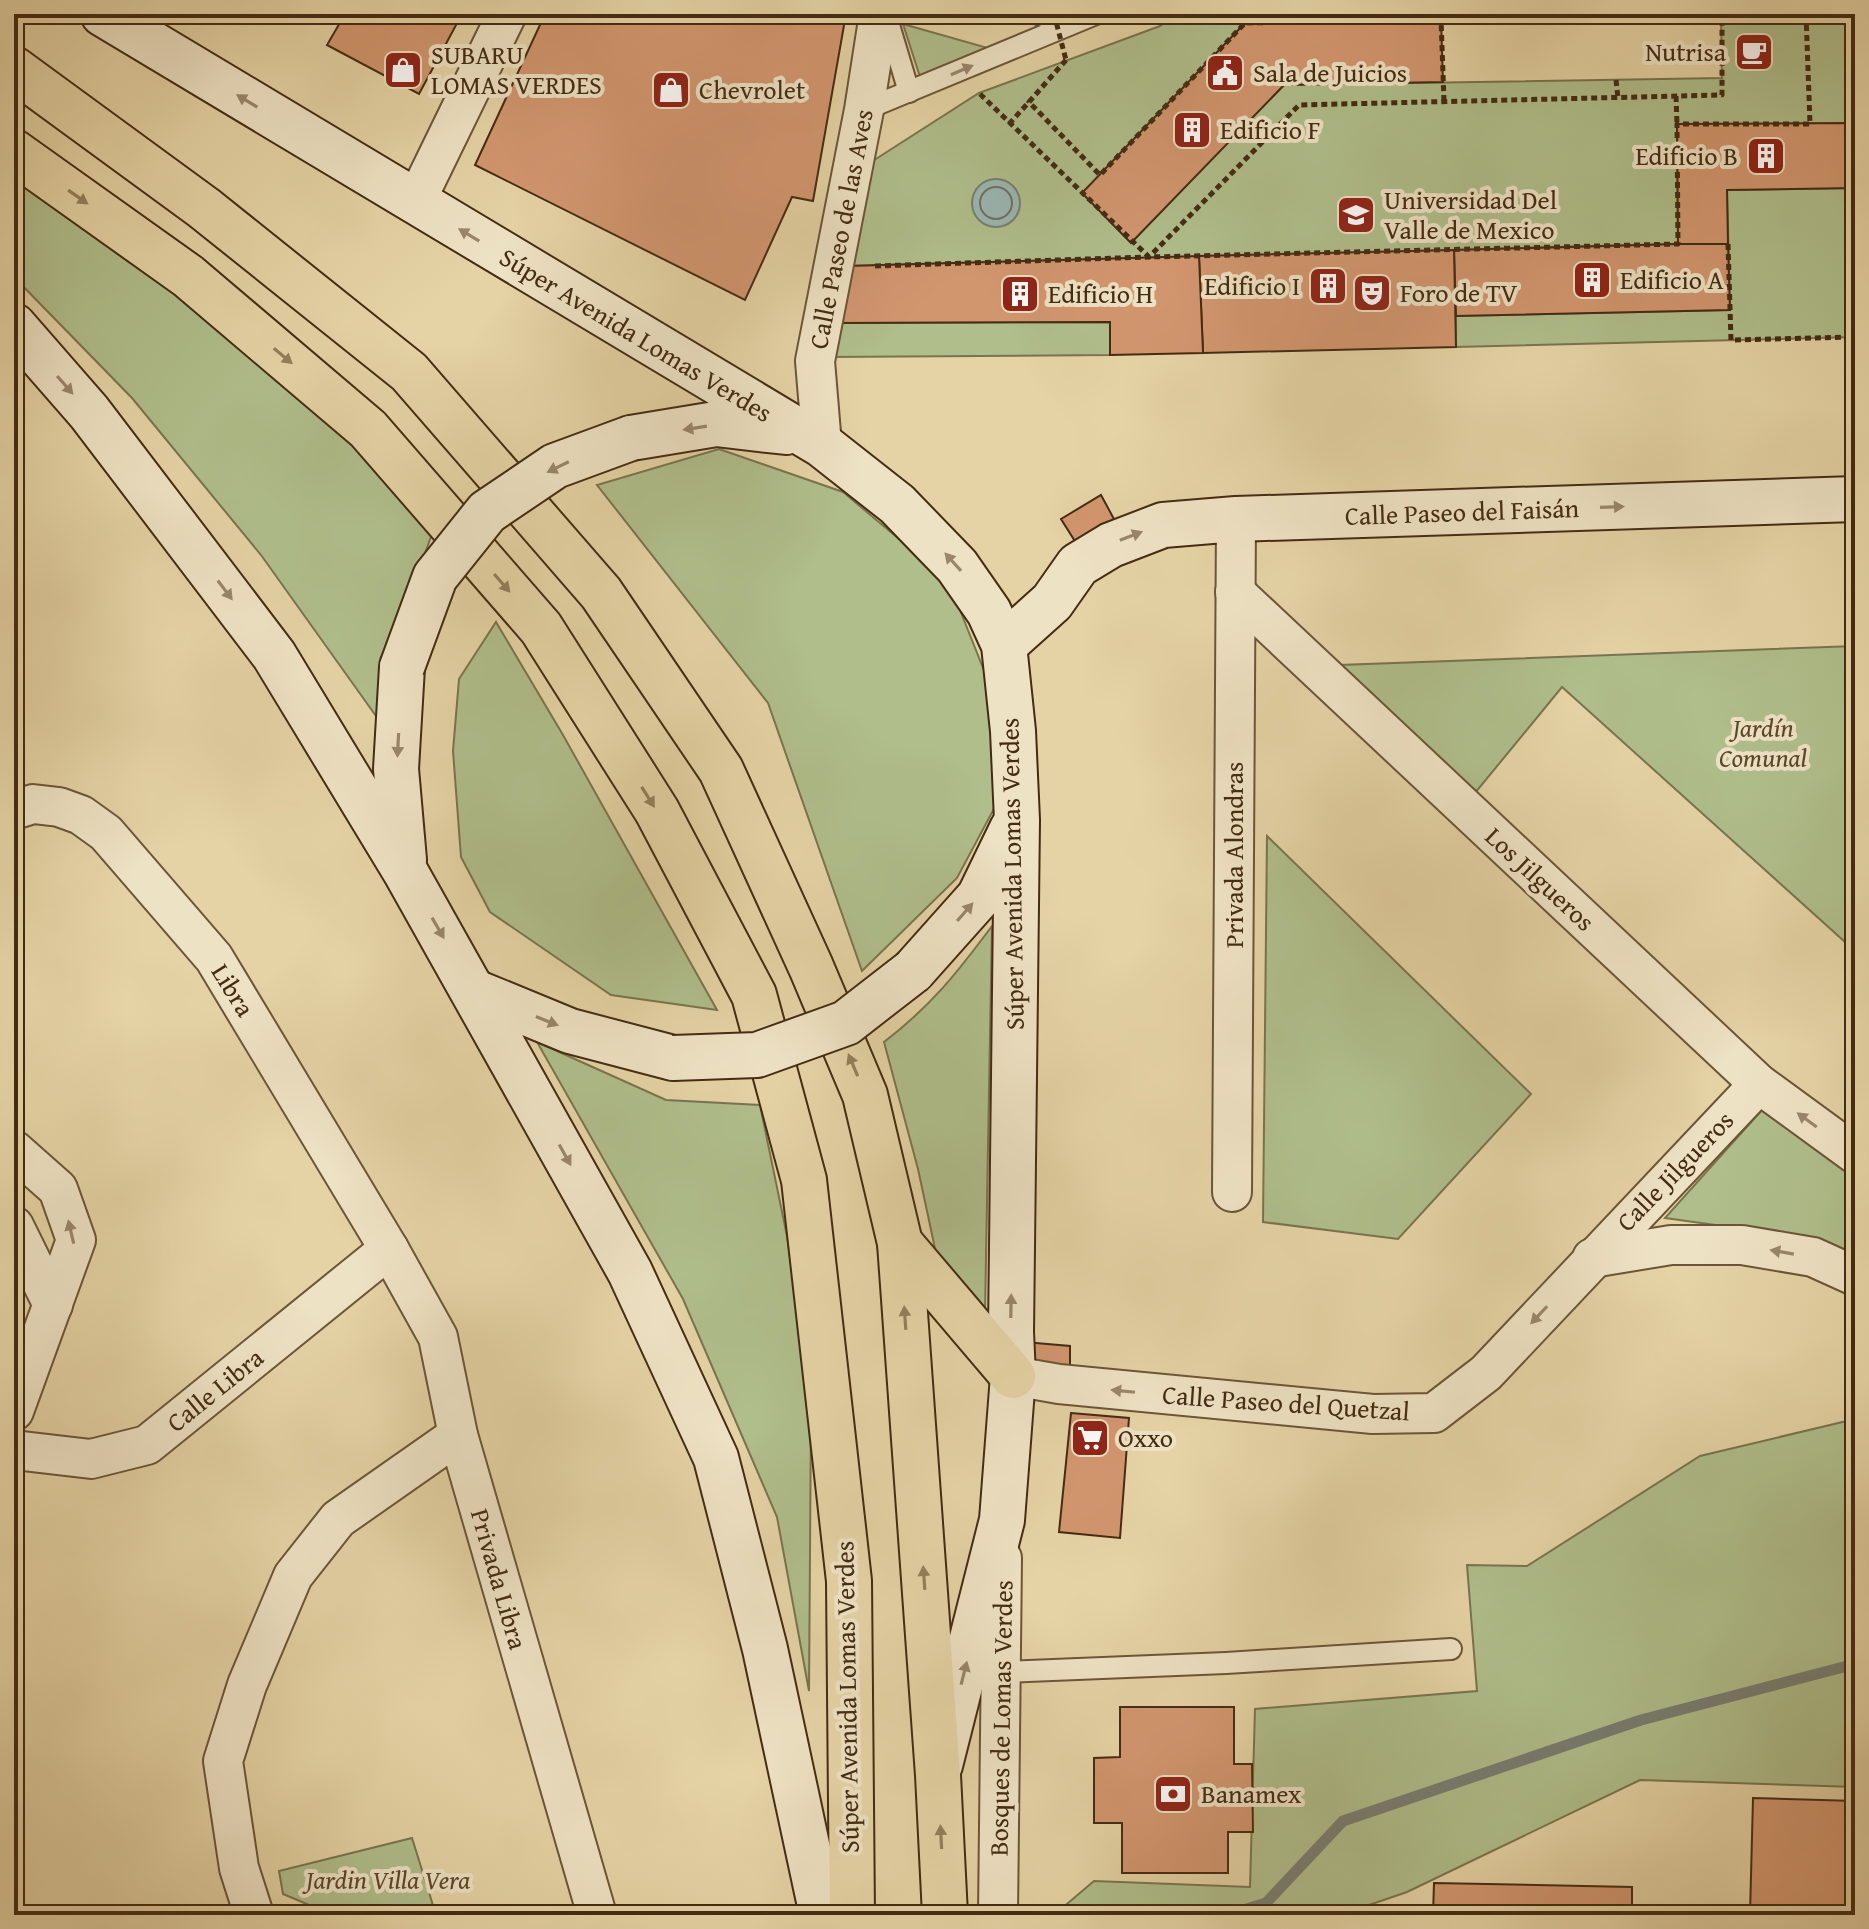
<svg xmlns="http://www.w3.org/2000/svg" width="1869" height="1929" viewBox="0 0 1869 1929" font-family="'Gentium Book Plus',serif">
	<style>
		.green { fill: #afbe8b; stroke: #7a744e; stroke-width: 2 }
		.water { fill: #9ab6b2; stroke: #787e72; stroke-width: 2 }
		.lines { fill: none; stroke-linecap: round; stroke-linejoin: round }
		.shore { stroke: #6f7062; stroke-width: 2 }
		.stream { stroke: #787e72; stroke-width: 11 }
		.building { fill: #d2966f; stroke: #442b12; stroke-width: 2 }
		.lane-casing { stroke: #6c5537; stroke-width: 24 }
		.street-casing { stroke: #6c5537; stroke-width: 42 }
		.secondary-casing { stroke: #442b12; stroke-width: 48 }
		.primary-casing { stroke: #442b12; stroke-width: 48 }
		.path { stroke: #442b12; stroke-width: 5; stroke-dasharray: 6 4; stroke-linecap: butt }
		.lane { stroke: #eee2c4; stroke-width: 20 }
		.street { stroke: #eee2c4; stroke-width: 38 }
		.secondary { stroke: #eee2c4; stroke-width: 44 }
		.primary { stroke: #e5d3a5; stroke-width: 44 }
		.secondary-bridge-casing { stroke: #442b12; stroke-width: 48; stroke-linecap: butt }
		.path-bridge { stroke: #442b12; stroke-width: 5; stroke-dasharray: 6 4; stroke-linecap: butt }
		.secondary-bridge { stroke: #eee2c4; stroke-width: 44 }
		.oneway { fill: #99866b }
		.oneway2 { fill: #947f5c }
		.labels { text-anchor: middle; stroke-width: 8; stroke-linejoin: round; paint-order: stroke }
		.poi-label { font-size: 26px; fill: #442b12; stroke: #eee2c4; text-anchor: start }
		.street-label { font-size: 26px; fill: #442b12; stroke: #eee2c4 }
		.park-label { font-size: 26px; font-style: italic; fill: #59482a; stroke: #eee2c4 }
	</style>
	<rect width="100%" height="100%" fill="#e5d3a5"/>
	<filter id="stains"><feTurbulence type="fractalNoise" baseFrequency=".0025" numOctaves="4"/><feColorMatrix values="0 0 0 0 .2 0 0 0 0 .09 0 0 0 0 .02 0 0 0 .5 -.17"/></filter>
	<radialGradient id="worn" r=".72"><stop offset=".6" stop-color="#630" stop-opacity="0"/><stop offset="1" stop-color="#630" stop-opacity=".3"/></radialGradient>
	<g class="green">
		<path d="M1175 14H1659L1245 23 1083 193 1131 242 1284 85 1722 78 1721 14H1855V123L1677 125 1678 244 847 266 868 164 979 93 1160 26Z"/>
		<path d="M903 24 1002 52 921 80Z"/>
		<path d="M14 178 180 288 330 414 436 523 397 630 381 723 261 555 132 398 14 277Z"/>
		<path d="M1855 188V337L1456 347V316L1730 310 1727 190Z"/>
		<path d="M1110 322V355L827 357 833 323Z"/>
		<path d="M719 449 843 492 948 580 989 683 996 805 957 878 862 971 768 703 597 485Z"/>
		<path d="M496 622 563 735 717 1010 611 995 490 912 461 857 453 751 459 679Z"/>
		<path d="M1855 646V951L1562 687 1475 793 1340 665Z"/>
		<path d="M1267 836 1531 1094 1398 1239 1263 1222Z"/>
		<path d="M992 926 985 1313 936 1253 918 1169 884 1042C931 1006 957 973 992 926Z"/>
		<path d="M537 1042 666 1100 760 1105 787 1236 811 1413 809 1691 777 1517 683 1299Z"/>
		<path d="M1770 1101 1855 1163V1257L1766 1232 1665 1218Z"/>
		<path d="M1855 1419V1787L1640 1780 1407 1892 1340 1915H1054L1094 1881 1250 1887 1255 1709 1477 1691 1467 1565 1527 1566 1700 1456Z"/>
		<path d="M412 1838 436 1915H323L321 1910 283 1894 279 1871Z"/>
	</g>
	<circle class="water" cx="996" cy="203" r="24"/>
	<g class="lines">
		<circle class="shore" cx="996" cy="203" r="16"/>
		<path class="stream" d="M1227 1915 1266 1903 1343 1821 1641 1720 1855 1664"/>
	</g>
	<g class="building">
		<path d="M345 14H462L419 94 327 45Z"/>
		<path d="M545 14H846L813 201 792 197 745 300 475 165Z"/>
		<path d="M1441 19 1443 82 1284 85 1131 243 1082 193 1245 23Z"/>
		<path d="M1855 123V188L1727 190 1728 244H1678L1677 124Z"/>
		<path d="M1678 244H1728L1730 310 1456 316 1454 250Z"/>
		<path d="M1454 250 1456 347 1203 353 1199 256Z"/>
		<path d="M1199 256 1203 353 1110 355V322L833 323 847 266Z"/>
		<path d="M1101 495 1121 532 1083 554 1061 519Z"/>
		<path d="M1024 1342 1070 1346V1381L1024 1377Z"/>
		<path d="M1071 1413 1129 1418 1120 1538 1059 1532Z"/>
		<path d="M1120 1707H1234V1764H1252L1253 1832H1228V1873H1122V1823H1094V1758L1120 1757Z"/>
		<path d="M1753 1798 1855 1801V1915H1750Z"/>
		<path d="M1434 1883 1632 1887V1915H1433Z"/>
	</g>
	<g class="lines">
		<g class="lane-casing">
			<g id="lane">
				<path d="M1038 14 1069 25"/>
				<path d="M886 15 909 92"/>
				<path d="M864 110 1096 14"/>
				<path d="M1003 1672 1226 1663 1451 1649"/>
			</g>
		</g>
		<g class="street-casing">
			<g id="street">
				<path d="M415 203 507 14"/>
				<path d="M822 445 815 361 864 110 879 14"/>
				<path d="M1235 592 1759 1084 1855 1154"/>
				<path d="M14 810 33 804 59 807 81 815 106 833 214 958 389 1249 438 1337 458 1435 597 1915"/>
				<path d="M14 1150 58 1189 76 1240 14 1411"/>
				<path d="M1232 1192 1236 519"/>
				<path d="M14 1226 53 1305"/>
				<path d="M1592 1258 1671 1245H1742L1813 1257 1855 1276"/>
				<path d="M1013 1376 1059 1384 1373 1414 1434 1413 1486 1373 1759 1084"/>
				<path d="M14 1450 91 1459 147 1445 389 1249"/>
				<path d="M254 1915 239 1868 223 1761 247 1685 293 1576 338 1519 458 1435"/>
				<path d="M998 1915 1002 1558"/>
			</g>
		</g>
		<g class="secondary-casing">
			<g id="secondary">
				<path d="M103 14 822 445 897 504 957 566 989 612 1004 645 1013 731 1017 820 1011 1332 1013 1376 1002 1520 940 1765"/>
				<path d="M14 326 89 412 274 655 405 871 630 1272 716 1458 765 1649 822 1915"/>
				<path d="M631 438 716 424 786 432"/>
				<path d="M1004 645 1052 602 1078 565 1111 545 1163 525 1236 519 1855 499"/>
				<path d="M402 667 396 769 404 860"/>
				<path d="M913 971 979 897 1012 829"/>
				<path d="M475 992 570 1031 673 1058"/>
			</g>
		</g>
		<g class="primary-casing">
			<g id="primary">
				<path d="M14 69 204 208 409 372 601 593 721 770 811 967 865 1095 900 1243 938 1775 945 1915"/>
				<path d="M14 152 188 276 368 429 541 628 657 811 754 995 804 1180 849 1581 852 1915"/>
				<path d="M900 1243 1013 1376"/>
			</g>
		</g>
		<g class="path">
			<path d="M1441 19 1659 14"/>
			<path d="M1066 60 1029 102 1100 175 1245 23 1441 19 1444 101"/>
			<path d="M1616 80 1618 98"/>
			<path d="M980 94 1149 257 1678 244 1677 124H1810L1806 14"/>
			<path d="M1676 96 1677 124"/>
			<path d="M1009 124 1029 102"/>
			<path d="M1728 244 1731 340 1855 337"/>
			<path d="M875 266 1149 257 1299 105 1722 95V14"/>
		</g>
		<use href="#lane" class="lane"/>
		<use href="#street" class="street"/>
		<use href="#secondary" class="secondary"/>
		<use href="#primary" class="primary"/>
		<g class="secondary-bridge-casing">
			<g id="secondary-bridge">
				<path d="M402 667 435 577 487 512 555 466 631 438"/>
				<path d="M673 1058 757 1055 846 1023 913 971"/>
			</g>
		</g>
		<path class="path-bridge" d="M1054 14 1066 60"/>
		<use href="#secondary-bridge" class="secondary-bridge"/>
	</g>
	<defs><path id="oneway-solid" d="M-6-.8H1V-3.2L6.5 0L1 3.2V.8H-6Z" transform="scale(2)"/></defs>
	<g class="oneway">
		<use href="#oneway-solid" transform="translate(962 70) rotate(-23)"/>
		<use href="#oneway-solid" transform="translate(247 101) rotate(-149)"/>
		<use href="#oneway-solid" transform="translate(469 235) rotate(-149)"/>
		<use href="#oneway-solid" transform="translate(65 385) rotate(49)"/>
		<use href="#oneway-solid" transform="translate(695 428) rotate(171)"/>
		<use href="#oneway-solid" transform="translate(558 467) rotate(154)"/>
		<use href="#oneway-solid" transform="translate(1612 507) rotate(-2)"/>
		<use href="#oneway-solid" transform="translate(1131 536) rotate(-21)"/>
		<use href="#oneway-solid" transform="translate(953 562) rotate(-132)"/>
		<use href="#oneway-solid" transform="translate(225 590) rotate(53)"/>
		<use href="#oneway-solid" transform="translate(398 745) rotate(93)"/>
		<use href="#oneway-solid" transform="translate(965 912) rotate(-49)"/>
		<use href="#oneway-solid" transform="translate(438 928) rotate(60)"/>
		<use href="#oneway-solid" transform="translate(547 1021) rotate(22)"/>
		<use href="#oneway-solid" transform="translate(1807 1120) rotate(-144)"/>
		<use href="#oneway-solid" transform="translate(565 1155) rotate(61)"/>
		<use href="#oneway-solid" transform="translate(71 1232) rotate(-103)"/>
		<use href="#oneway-solid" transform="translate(1782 1252) rotate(-170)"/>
		<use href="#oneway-solid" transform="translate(1011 1306) rotate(-89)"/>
		<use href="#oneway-solid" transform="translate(1539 1315) rotate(133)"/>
		<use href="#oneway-solid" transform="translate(1123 1391) rotate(-174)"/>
		<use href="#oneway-solid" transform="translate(964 1673) rotate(-76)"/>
	</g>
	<g class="oneway2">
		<use href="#oneway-solid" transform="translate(78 197) rotate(35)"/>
		<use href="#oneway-solid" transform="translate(283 356) rotate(40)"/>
		<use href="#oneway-solid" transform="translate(502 583) rotate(49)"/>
		<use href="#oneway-solid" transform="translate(648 797) rotate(58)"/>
		<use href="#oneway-solid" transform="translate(853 1065) rotate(-113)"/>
		<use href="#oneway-solid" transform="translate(905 1318) rotate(-94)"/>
		<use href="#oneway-solid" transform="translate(924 1578) rotate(-94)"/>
		<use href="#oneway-solid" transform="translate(941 1837) rotate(-93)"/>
	</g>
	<defs>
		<g id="cafe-square" transform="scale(2)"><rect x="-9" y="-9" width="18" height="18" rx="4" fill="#8f2418" stroke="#eee2c4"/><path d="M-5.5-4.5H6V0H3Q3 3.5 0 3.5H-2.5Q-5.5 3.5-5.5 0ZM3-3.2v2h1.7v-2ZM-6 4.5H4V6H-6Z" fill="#fff"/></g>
		<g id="shop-square" transform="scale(2)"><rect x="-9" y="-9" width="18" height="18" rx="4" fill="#8f2418" stroke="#eee2c4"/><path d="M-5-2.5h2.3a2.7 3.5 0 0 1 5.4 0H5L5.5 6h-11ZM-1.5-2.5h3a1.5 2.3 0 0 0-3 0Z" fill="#fff"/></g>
		<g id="civic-square" transform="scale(2)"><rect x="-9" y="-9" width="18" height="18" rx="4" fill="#8f2418" stroke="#eee2c4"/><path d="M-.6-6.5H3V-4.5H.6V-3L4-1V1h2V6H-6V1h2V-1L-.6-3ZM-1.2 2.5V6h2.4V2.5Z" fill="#fff"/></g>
		<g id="building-square" transform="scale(2)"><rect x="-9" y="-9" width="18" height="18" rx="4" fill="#8f2418" stroke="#eee2c4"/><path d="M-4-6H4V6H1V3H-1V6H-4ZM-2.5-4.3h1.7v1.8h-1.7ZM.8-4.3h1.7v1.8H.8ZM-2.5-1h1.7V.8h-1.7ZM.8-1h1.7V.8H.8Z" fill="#fff"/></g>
		<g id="university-square" transform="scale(2)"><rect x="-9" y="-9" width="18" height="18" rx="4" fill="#8f2418" stroke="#eee2c4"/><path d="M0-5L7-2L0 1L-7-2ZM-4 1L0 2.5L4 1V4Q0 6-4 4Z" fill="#fff"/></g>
		<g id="theatre-square" transform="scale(2)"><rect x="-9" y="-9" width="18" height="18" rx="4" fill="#8f2418" stroke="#eee2c4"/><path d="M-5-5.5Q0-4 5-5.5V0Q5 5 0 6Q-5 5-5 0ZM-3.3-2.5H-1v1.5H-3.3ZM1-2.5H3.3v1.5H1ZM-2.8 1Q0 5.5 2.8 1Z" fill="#fff"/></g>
		<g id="supermarket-square" transform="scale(2)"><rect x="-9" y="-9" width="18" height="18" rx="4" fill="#8f2418" stroke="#eee2c4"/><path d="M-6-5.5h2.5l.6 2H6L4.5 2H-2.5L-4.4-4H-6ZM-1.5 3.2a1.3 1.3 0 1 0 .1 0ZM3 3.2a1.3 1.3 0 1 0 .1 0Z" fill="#fff"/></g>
		<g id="bank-square" transform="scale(2)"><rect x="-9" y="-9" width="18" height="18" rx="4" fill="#8f2418" stroke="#eee2c4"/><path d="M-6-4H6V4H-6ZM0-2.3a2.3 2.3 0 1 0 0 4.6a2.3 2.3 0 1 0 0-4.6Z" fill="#fff"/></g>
	</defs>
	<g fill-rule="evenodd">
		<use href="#cafe-square" x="1754" y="52"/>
		<use href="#shop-square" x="403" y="70"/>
		<use href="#civic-square" x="1225" y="73"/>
		<use href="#shop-square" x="671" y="90"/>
		<use href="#building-square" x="1192" y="130"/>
		<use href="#building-square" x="1766" y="156"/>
		<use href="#university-square" x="1356" y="215"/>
		<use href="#building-square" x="1592" y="280"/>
		<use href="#building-square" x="1328" y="286"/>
		<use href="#theatre-square" x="1372" y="293"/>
		<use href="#building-square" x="1020" y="294"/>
		<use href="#supermarket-square" x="1090" y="1438"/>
		<use href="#bank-square" x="1173" y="1794"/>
	</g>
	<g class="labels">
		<g class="poi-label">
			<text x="1726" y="61" text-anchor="end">Nutrisa</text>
			<text x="431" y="64">SUBARU<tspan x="431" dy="30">LOMAS VERDES</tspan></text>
			<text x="1253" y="82">Sala de Juicios</text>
			<text x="699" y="99">Chevrolet</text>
			<text x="1220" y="139">Edificio F</text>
			<text x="1738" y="165" text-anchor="end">Edificio B</text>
			<text x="1384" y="209">Universidad Del<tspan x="1384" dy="30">Valle de Mexico</tspan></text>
			<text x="1620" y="289">Edificio A</text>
			<text x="1300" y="295" text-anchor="end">Edificio I</text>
			<text x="1400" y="302">Foro de TV</text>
			<text x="1048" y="303">Edificio H</text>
			<text x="1118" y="1447">Oxxo</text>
			<text x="1201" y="1803">Banamex</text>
		</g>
		<g class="street-label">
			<text transform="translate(841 229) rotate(-79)" y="9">Calle Paseo de las Aves</text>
			<text transform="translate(636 335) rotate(31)" y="9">Súper Avenida Lomas Verdes</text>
			<text transform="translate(1462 512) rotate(-2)" y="9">Calle Paseo del Faisán</text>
			<text transform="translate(1234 855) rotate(-90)" y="9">Privada Alondras</text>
			<text transform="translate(1012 874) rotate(-91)" y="9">Súper Avenida Lomas Verdes</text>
			<text transform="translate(1540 879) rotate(43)" y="9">Los Jilgueros</text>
			<text transform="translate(233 990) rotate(58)" y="9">Libra</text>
			<text transform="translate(1675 1171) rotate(-46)" y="9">Calle Jilgueros</text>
			<text transform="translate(215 1390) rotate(-39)" y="9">Calle Libra</text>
			<text transform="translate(1286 1403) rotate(4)" y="9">Calle Paseo del Quetzal</text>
			<text transform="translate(499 1579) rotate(74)" y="9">Privada Libra</text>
			<text transform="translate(847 1697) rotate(-91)" y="9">Súper Avenida Lomas Verdes</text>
			<text transform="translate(1001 1718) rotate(-89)" y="9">Bosques de Lomas Verdes</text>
		</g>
		<g class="park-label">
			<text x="1763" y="737">Jardín<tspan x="1763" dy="30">Comunal</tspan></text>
			<text x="388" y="1889">Jardin Villa Vera</text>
		</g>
	</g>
	<rect width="1869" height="1929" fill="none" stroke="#e5d3a5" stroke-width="48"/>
	<rect x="16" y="16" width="1837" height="1897" fill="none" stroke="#442b12" stroke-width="4"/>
	<rect x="24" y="24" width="1821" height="1881" fill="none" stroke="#442b12" stroke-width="2"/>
	<rect width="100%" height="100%" filter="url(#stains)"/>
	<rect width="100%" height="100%" fill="url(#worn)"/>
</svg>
